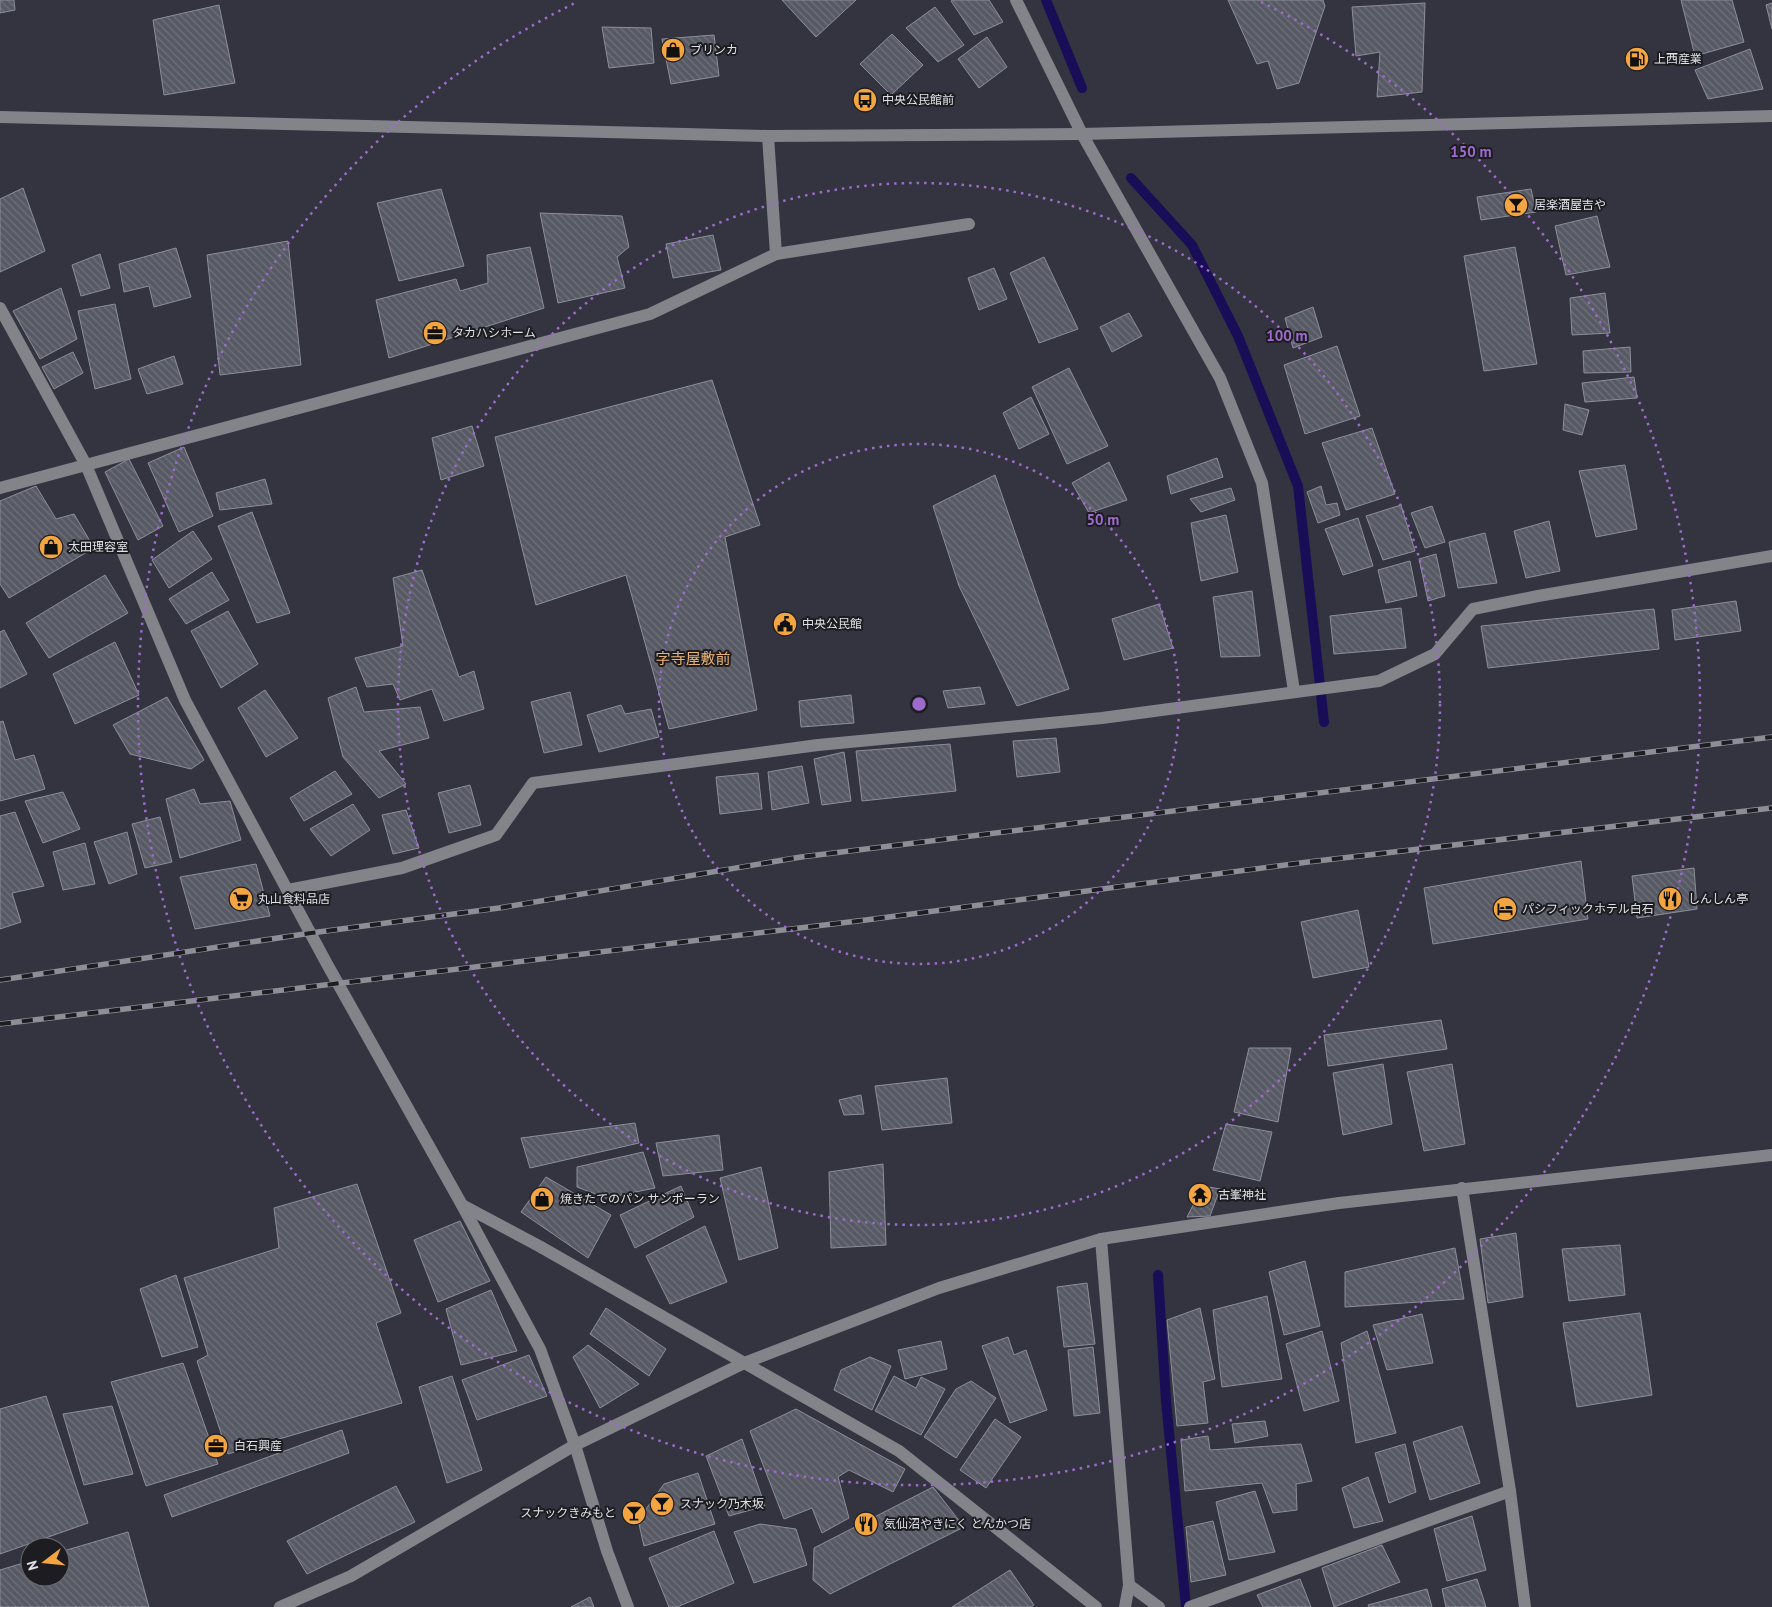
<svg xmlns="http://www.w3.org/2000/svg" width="1772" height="1607" viewBox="0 0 1772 1607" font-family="'PT Sans','Noto Sans JP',sans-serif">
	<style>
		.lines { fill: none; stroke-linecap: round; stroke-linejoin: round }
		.stream { stroke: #190d58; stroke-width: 10 }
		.building { fill: url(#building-back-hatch); stroke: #8c8e9a }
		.minor { stroke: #838489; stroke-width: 12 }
		.rail-casing { stroke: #8d8e97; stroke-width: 5.5 }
		.rail { stroke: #1c1c21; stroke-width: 4; stroke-dasharray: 11; stroke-linecap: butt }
		.ring { fill: none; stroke: #9e6bcd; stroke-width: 2.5; stroke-dasharray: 2.5 5 }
		.labels { text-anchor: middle; stroke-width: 4; stroke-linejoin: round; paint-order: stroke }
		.poi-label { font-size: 12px; fill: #e0e1e8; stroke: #1c1c21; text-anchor: start }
		.quarter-label { font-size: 15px; fill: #e8b275; stroke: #1c1c21 }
		.centre { fill: #9e6bcd; stroke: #1c1c21; stroke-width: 2.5 }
		.ring-label { font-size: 15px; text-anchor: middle; font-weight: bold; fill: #9e6bcd; stroke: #1c1c21; stroke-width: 4; stroke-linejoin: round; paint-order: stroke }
	</style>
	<defs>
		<pattern id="building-back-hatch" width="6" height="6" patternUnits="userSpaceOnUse" patternTransform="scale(1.25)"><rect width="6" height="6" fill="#575964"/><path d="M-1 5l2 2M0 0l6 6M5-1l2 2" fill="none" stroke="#6f717a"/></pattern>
	</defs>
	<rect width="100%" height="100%" fill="#33343f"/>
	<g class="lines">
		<g class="stream">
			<path d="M1046 0 1082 88"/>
			<path d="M1131 178 1192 245 1238 336 1298 486 1324 722"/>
			<path d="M1158 1275 1166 1401 1186 1607"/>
		</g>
	</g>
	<g class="building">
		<path d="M0 0H14L15 10 0 13Z"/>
		<path d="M782 0H856L816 37Z"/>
		<path d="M953 0H989L1003 22 974 35 951 1Z"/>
		<path d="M1228 0H1323L1325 6 1299 83 1277 89 1268 61 1257 64Z"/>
		<path d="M1681 0H1732L1744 42 1695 56Z"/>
		<path d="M1425 3 1422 92 1377 97 1380 52 1356 56 1352 7Z"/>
		<path d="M1772 3V29L1766 5Z"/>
		<path d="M219 5 235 83 164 95 153 20Z"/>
		<path d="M935 7 964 45 938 62 906 28Z"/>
		<path d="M602 27 651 28 654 63 609 68Z"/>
		<path d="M892 34 923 65 891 95 860 64Z"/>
		<path d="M714 35 719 76 671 84 662 39Z"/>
		<path d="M987 37 1007 67 979 88 958 59Z"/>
		<path d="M1750 49 1763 89 1708 99 1695 70Z"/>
		<path d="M23 188 45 251 0 272V199Z"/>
		<path d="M441 189 464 266 399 281 377 203Z"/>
		<path d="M1531 189 1536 212 1481 220 1477 197Z"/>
		<path d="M540 213 622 216 629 247 617 257 625 288 558 303Z"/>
		<path d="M1597 216 1610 267 1566 275 1555 226Z"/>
		<path d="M713 235 721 270 673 278 666 244Z"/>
		<path d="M288 241 301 365 220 375 207 255Z"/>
		<path d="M530 247 544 308 389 358 376 300 456 279 460 291 488 283 487 255Z"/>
		<path d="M1515 247 1537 364 1484 371 1464 256Z"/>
		<path d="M176 248 191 297 154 307 149 286 124 292 119 264Z"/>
		<path d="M100 254 110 288 81 296 72 265Z"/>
		<path d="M1044 257 1078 329 1039 343 1010 273Z"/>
		<path d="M994 268 1007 299 979 310 968 278Z"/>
		<path d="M61 288 77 339 40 359 13 311Z"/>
		<path d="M1605 293 1610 333 1572 335 1570 298Z"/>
		<path d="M115 304 131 379 95 389 78 311Z"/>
		<path d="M1313 307 1322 337 1293 348 1285 318Z"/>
		<path d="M1129 313 1142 336 1112 352 1100 327Z"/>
		<path d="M1337 346 1360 416 1305 434 1284 365Z"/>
		<path d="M1630 347 1631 372 1584 373 1583 351Z"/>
		<path d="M73 352 83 373 54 389 42 367Z"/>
		<path d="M174 356 183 384 147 394 138 369Z"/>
		<path d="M1069 368 1108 446 1067 464 1032 387Z"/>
		<path d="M1634 377 1637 398 1585 402 1582 383Z"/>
		<path d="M712 380 760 525 725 537 757 710 669 729 626 575 536 605 495 437Z"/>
		<path d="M1031 397 1049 434 1019 449 1003 413Z"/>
		<path d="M1565 404 1589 410 1582 435 1563 430Z"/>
		<path d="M472 426 484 466 441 480 432 438Z"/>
		<path d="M1372 428 1395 494 1346 510 1322 443Z"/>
		<path d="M184 447 213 516 179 532 148 463Z"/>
		<path d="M1217 458 1223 477 1171 494 1167 476Z"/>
		<path d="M129 459 163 526 138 540 105 472Z"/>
		<path d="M1109 462 1127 500 1089 513 1072 483Z"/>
		<path d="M1625 465 1637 529 1596 537 1579 471Z"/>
		<path d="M995 475 1069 689 1017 706 959 586 933 506Z"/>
		<path d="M265 479 272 504 220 510 216 493Z"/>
		<path d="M36 486 56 519 74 514 94 548 9 598 0 584V501Z"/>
		<path d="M1321 486 1326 505 1337 503 1340 515 1318 523 1307 492Z"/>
		<path d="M1231 488 1235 500 1201 512 1190 499Z"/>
		<path d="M1401 505 1415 551 1383 560 1366 516Z"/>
		<path d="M1432 506 1445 542 1425 548 1411 513Z"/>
		<path d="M252 512 290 613 257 623 218 526Z"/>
		<path d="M1226 515 1238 572 1201 581 1191 523Z"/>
		<path d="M1358 518 1373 566 1343 575 1325 529Z"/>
		<path d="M1549 521 1560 571 1526 578 1514 531Z"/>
		<path d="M193 531 212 559 169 588 152 560Z"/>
		<path d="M1485 533 1497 583 1458 588 1449 542Z"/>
		<path d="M1436 554 1445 596 1428 601 1419 559Z"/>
		<path d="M1410 561 1417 596 1386 603 1378 570Z"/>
		<path d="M422 570 459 677 474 671 484 709 444 721 432 689 400 700 393 684 367 687 355 658 403 646 393 578Z"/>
		<path d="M212 572 229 600 186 624 169 599Z"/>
		<path d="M105 575 128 613 49 658 26 623Z"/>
		<path d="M1252 591 1260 656 1221 657 1213 597Z"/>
		<path d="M1736 601 1741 631 1675 640 1672 610Z"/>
		<path d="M1159 604 1173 648 1124 660 1112 619Z"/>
		<path d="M1401 608 1406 648 1334 654 1330 616Z"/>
		<path d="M1654 609 1659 649 1488 668 1481 626Z"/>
		<path d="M228 611 258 664 221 688 191 631Z"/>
		<path d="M4 630 27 674 0 688V632Z"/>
		<path d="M115 642 139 695 75 724 53 674Z"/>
		<path d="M356 687 364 712 420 707 429 738 379 751 406 784 379 798 343 757 328 698Z"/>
		<path d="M980 687 985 704 948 708 943 691Z"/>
		<path d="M265 690 298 738 266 757 238 708Z"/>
		<path d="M570 692 582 745 544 753 531 702Z"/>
		<path d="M851 695 854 723 801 727 799 701Z"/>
		<path d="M167 697 204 760 191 769 130 754 113 725Z"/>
		<path d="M621 705 625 714 651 709 659 737 599 752 587 715Z"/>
		<path d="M3 721 15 760 34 755 45 789 0 801V722Z"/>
		<path d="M1056 738 1060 772 1017 777 1013 741Z"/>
		<path d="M950 744 956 791 862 801 856 751Z"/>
		<path d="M844 752 851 801 822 805 814 759Z"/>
		<path d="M802 766 809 803 772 810 768 772Z"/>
		<path d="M335 771 352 794 304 821 290 798Z"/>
		<path d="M758 773 762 809 720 814 716 777Z"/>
		<path d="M470 785 481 825 449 833 438 793Z"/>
		<path d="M194 789 200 804 230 801 241 840 180 858 166 799Z"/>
		<path d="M63 792 80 829 43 843 25 801Z"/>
		<path d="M353 804 370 830 331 856 310 829Z"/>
		<path d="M406 810 419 848 393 854 382 815Z"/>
		<path d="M15 812 44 886 12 893 21 922 0 929V816Z"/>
		<path d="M160 817 172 862 145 868 132 824Z"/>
		<path d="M127 832 137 874 109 884 94 842Z"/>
		<path d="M85 843 95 884 63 890 53 852Z"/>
		<path d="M1581 861 1588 919 1433 944 1424 888Z"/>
		<path d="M256 864 270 916 195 929 180 877Z"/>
		<path d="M1694 868 1697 909 1637 918 1632 876Z"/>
		<path d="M1358 910 1369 967 1313 978 1301 922Z"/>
		<path d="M1441 1020 1447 1049 1328 1066 1324 1035Z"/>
		<path d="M1249 1048H1291L1278 1122 1234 1112Z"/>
		<path d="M1383 1064 1392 1124 1343 1135 1333 1073Z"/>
		<path d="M1452 1064 1465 1144 1424 1151 1407 1072Z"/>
		<path d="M947 1078 952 1123 882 1130 875 1086Z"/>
		<path d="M861 1095 864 1114 844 1115 839 1100Z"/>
		<path d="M635 1123 639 1143 530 1168 521 1138Z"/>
		<path d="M1226 1124 1272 1132 1260 1181 1213 1170Z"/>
		<path d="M719 1135 723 1170 663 1176 656 1143Z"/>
		<path d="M643 1152 655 1188 606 1198 577 1187V1167Z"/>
		<path d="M883 1164 886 1245 831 1248 829 1172Z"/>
		<path d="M761 1167 778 1248 739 1260 720 1178Z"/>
		<path d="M546 1177 611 1215 588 1258 521 1212Z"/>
		<path d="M357 1184 401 1313 376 1323 402 1403 228 1454 197 1361 208 1355 184 1278 279 1248 274 1208Z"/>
		<path d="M681 1186 694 1217 635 1248 620 1215Z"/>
		<path d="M1203 1186 1220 1189 1210 1216 1187 1217Z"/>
		<path d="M460 1221 490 1281 438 1302 414 1240Z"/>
		<path d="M705 1226 727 1282 670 1304 646 1256Z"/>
		<path d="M1516 1233 1523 1297 1488 1303 1480 1239Z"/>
		<path d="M1620 1245 1625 1295 1569 1301 1562 1249Z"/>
		<path d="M1455 1248 1464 1299 1345 1307V1272Z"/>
		<path d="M1305 1261 1320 1326 1284 1335 1269 1272Z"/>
		<path d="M176 1275 198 1347 162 1357 140 1289Z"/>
		<path d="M1087 1283 1095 1344 1064 1347 1057 1287Z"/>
		<path d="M491 1290 517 1351 461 1365 446 1309Z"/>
		<path d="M1267 1296 1282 1379 1222 1387 1213 1310Z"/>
		<path d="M606 1308 666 1349 649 1376 590 1334Z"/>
		<path d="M1200 1308 1215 1379 1203 1382 1208 1423 1177 1426 1167 1320Z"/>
		<path d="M1640 1313 1652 1395 1577 1407 1563 1323Z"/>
		<path d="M1422 1314 1433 1363 1387 1370 1373 1325Z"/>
		<path d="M1322 1331 1339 1401 1304 1411 1286 1344Z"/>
		<path d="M1367 1331 1396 1433 1356 1443 1341 1343Z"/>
		<path d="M1008 1337 1014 1355 1026 1350 1047 1410 1010 1423 982 1346Z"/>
		<path d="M941 1341 947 1369 905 1379 898 1350Z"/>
		<path d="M588 1345 639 1384 600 1408 573 1357Z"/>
		<path d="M1093 1347 1100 1413 1074 1416 1068 1350Z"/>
		<path d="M529 1355 547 1396 477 1420 462 1380Z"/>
		<path d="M870 1357 891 1366 872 1410 834 1390 841 1370Z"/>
		<path d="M183 1363 218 1464 146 1486 111 1382Z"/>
		<path d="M452 1376 482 1470 447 1483 419 1387Z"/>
		<path d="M894 1376 916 1388 921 1377 945 1389 921 1435 875 1411Z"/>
		<path d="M971 1381 996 1398 956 1458 924 1437 956 1389Z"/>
		<path d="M46 1396 88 1523 0 1554V1409Z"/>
		<path d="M112 1406 133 1474 84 1485 63 1414Z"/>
		<path d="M796 1409 905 1469 893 1492 849 1470 838 1477 849 1518 822 1533 812 1508 784 1519 750 1431Z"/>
		<path d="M995 1419 1021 1437 986 1488 960 1470Z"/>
		<path d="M1265 1421 1268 1436 1235 1443 1232 1424Z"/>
		<path d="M1462 1426 1480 1483 1430 1500 1413 1442Z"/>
		<path d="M342 1430 349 1453 172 1517 164 1495Z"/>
		<path d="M1208 1436 1210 1450 1301 1444 1312 1481 1296 1484 1297 1510 1273 1513 1262 1483 1185 1491 1181 1440Z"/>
		<path d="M742 1439 765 1506 729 1516 706 1456Z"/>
		<path d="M1405 1444 1416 1492 1389 1503 1375 1453Z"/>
		<path d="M698 1473 715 1524 644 1546 638 1520 664 1484Z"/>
		<path d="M1368 1477 1383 1521 1354 1528 1342 1488Z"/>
		<path d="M396 1486 415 1522 307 1574 287 1541Z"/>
		<path d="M933 1487 964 1527 830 1594 813 1580 814 1548Z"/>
		<path d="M1255 1491 1275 1552 1229 1560 1216 1502Z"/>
		<path d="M1472 1516 1486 1570 1447 1581 1434 1529Z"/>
		<path d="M1213 1521 1226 1575 1191 1582 1186 1527Z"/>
		<path d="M760 1524 796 1529 807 1565 754 1583 734 1532Z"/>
		<path d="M714 1531 734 1583 677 1607H669L649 1558Z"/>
		<path d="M128 1532 149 1607H0V1570L30 1561V1577H60V1552Z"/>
		<path d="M1382 1545 1400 1582 1334 1607 1322 1568Z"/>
		<path d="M1010 1570 1034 1605 1031 1607H952Z"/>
		<path d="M1300 1579 1311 1607H1263L1257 1595Z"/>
		<path d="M1477 1579 1486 1607H1446L1442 1589Z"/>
		<path d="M1427 1589 1432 1607H1369L1368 1605Z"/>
		<path d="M590 1597 594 1607H571Z"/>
	</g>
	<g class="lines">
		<g class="minor">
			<path d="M1016 0 1082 134 1220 378 1262 483 1294 691"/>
			<path d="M0 117 768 136 1082 134 1772 116"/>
			<path d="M768 136 776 254"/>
			<path d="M0 308 86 465 185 700 327 964 462 1205 540 1349 575 1445 607 1551 628 1607"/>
			<path d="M0 488 650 314 776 254 969 224"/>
			<path d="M288 890 402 868 496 835 533 783 818 745 1102 718 1379 681 1435 654 1473 609 1538 596 1772 556"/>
			<path d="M1462 1188 1510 1491 1525 1607"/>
			<path d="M462 1205 539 1246 899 1451 1096 1607"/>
			<path d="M1101 1239 1129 1585 1125 1607"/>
			<path d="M1129 1585 1159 1607"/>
			<path d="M280 1607 351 1576 575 1445 744 1363 939 1288 1101 1239 1339 1203 1772 1155"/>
			<path d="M1190 1607 1510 1491"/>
		</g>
		<g class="rail-casing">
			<g id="rail">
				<path d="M0 980 311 933 499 908 801 857 1772 737"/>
				<path d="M0 1024 866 920 1308 862 1772 808"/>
			</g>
		</g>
		<use href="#rail" class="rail"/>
	</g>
	<g class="ring">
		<circle cx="919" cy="704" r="260"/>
		<circle cx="919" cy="704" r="521"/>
		<path d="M1261 2A781 781 0 1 1 577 2"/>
	</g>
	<defs>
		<g id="shop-disc" transform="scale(1.25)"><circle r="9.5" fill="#f2a541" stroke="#1c1c21"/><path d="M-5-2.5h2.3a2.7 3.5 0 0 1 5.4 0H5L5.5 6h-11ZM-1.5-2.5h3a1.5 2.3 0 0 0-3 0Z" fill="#111"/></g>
		<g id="fuel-disc" transform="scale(1.25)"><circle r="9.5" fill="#f2a541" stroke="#1c1c21"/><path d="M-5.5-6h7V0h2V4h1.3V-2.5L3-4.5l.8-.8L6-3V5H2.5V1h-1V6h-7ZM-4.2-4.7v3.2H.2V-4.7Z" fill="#111"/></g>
		<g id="bus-disc" transform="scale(1.25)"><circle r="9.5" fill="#f2a541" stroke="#1c1c21"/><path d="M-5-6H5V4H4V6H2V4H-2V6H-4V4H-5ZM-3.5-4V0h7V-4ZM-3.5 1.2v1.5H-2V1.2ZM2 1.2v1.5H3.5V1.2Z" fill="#111"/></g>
		<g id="bar-disc" transform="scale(1.25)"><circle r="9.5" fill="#f2a541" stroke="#1c1c21"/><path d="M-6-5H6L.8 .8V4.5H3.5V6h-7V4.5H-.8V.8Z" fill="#111"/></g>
		<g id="office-disc" transform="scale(1.25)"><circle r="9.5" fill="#f2a541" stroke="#1c1c21"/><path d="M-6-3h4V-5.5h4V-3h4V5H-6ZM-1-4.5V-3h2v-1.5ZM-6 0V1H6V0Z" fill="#111"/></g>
		<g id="civic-disc" transform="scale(1.25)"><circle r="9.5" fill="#f2a541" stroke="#1c1c21"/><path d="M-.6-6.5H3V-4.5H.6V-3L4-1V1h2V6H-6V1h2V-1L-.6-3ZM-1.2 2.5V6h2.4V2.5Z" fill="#111"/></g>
		<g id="supermarket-disc" transform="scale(1.25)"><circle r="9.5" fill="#f2a541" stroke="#1c1c21"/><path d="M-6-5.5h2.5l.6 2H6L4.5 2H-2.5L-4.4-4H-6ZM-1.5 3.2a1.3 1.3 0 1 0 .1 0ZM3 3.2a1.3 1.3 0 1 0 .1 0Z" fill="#111"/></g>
		<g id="restaurant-disc" transform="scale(1.25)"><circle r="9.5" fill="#f2a541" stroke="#1c1c21"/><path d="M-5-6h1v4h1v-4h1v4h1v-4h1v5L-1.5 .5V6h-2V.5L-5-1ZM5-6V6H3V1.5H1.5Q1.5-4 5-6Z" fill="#111"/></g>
		<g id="hotel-disc" transform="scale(1.25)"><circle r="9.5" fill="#f2a541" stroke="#1c1c21"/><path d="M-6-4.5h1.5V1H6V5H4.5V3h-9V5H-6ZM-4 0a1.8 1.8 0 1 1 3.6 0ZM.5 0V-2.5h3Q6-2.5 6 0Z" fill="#111"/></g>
		<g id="temple-disc" transform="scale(1.25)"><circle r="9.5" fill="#f2a541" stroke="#1c1c21"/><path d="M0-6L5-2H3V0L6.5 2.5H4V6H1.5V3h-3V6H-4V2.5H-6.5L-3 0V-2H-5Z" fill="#111"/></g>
	</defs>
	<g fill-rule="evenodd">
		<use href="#shop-disc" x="673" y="50"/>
		<use href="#fuel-disc" x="1637" y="59"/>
		<use href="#bus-disc" x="865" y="100"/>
		<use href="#bar-disc" x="1516" y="205"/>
		<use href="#office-disc" x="435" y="333"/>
		<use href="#shop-disc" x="51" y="547"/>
		<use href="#civic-disc" x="785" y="624"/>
		<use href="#supermarket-disc" x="241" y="899"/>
		<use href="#restaurant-disc" x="1670" y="899"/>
		<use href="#hotel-disc" x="1505" y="909"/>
		<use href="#temple-disc" x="1200" y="1195"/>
		<use href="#shop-disc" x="542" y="1199"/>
		<use href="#office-disc" x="216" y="1446"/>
		<use href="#bar-disc" x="662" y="1504"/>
		<use href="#bar-disc" x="634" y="1513"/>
		<use href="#restaurant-disc" x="866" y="1524"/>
	</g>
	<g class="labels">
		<g class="poi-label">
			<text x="690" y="54">ブリンカ</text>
			<text x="1654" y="63">上西産業</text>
			<text x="882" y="104">中央公民館前</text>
			<text x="1534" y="209">居楽酒屋吉や</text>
			<text x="452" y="337">タカハシホーム</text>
			<text x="68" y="551">太田理容室</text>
			<text x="802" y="628">中央公民館</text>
			<text x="258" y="903">丸山食料品店</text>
			<text x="1688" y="903">しんしん亭</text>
			<text x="1522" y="913">パシフィックホテル白石</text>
			<text x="1218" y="1199">古峯神社</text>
			<text x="560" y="1203">焼きたてのパン サンポーラン</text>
			<text x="234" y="1450">白石興産</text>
			<text x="680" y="1508">スナック乃木坂</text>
			<text x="616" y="1517" text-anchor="end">スナックきみもと</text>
			<text x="884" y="1528">気仙沼やきにく とんかつ店</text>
		</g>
		<g class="quarter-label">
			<text x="693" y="664">字寺屋敷前</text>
		</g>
	</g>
	<circle cx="919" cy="704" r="8" class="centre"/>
	<g class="ring-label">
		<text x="1471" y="157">150 m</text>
		<text x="1287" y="341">100 m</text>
		<text x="1103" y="525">50 m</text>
	</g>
	<g transform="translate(45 1562) rotate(254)"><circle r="24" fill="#1c1c21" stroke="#6a6b71"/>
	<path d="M0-4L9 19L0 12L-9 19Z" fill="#f2a541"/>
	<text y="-8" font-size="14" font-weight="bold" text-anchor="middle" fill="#e0e1e8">N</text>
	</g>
</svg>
